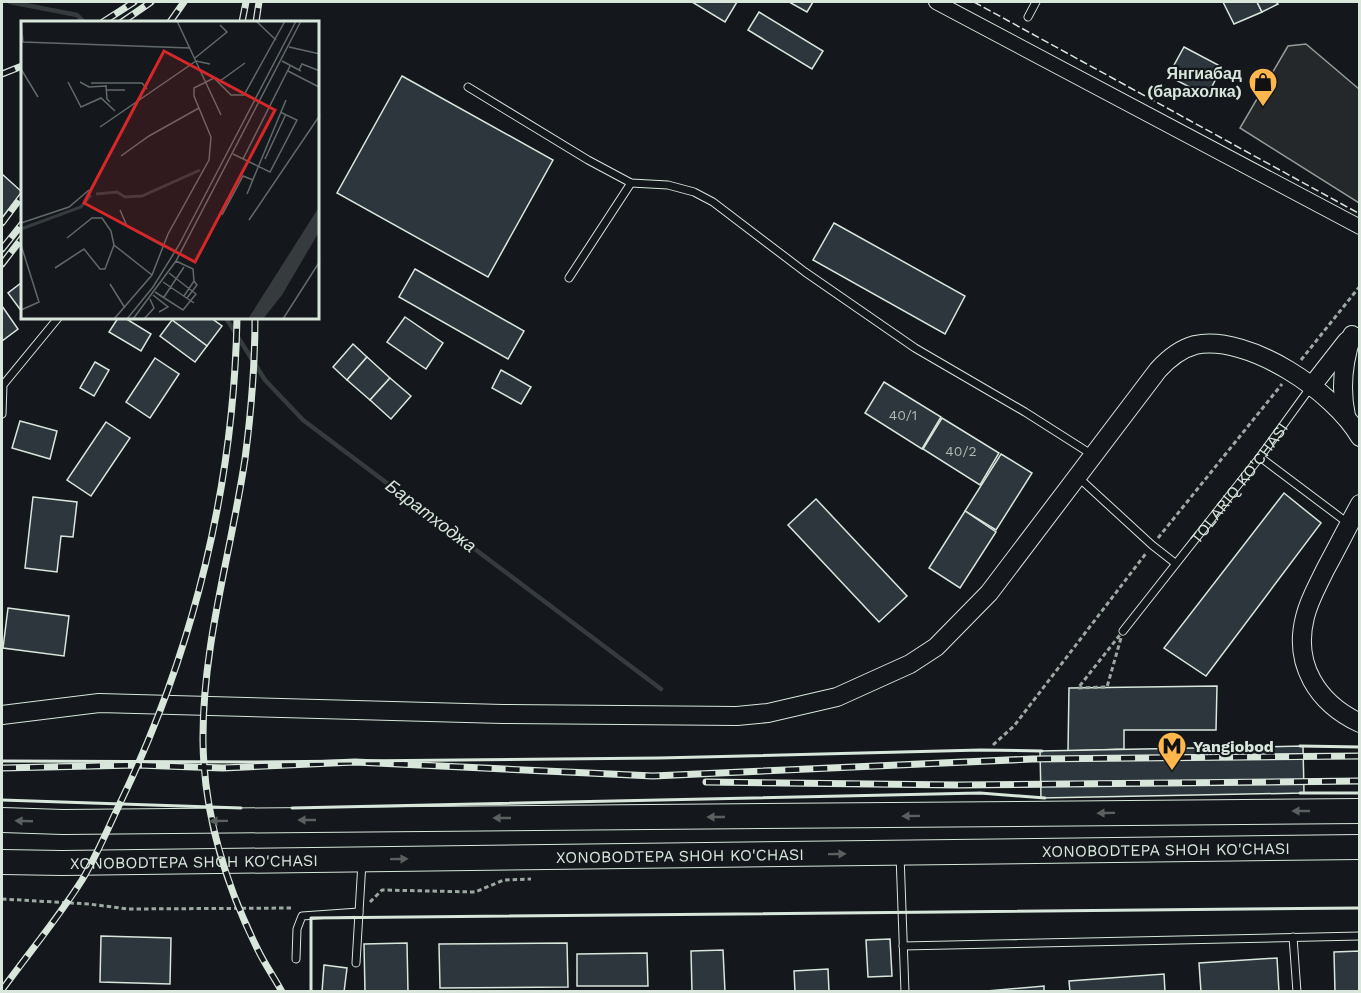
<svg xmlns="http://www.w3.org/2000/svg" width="1361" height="993" viewBox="0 0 1361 993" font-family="'Work Sans',sans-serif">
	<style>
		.parking { fill: #24282b; stroke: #939e99; stroke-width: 1.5 }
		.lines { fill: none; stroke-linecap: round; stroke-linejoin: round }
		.stream { stroke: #363b3e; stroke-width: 4.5 }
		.building { fill: #2c363c; stroke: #d8e6dc; stroke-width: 1.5 }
		.service-casing { stroke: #d8e6dc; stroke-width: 9 }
		.minor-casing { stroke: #d8e6dc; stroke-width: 16 }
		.tertiary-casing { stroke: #d8e6dc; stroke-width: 20 }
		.trunk-casing { stroke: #d8e6dc; stroke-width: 26 }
		.path { stroke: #9da8a2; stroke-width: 3; stroke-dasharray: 4.5 3; stroke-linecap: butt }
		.service { stroke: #14181c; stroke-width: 7 }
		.minor { stroke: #14181c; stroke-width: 14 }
		.tertiary { stroke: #14181c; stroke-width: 18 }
		.trunk { stroke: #14181c; stroke-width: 24 }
		.rail-casing { stroke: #d8e6dc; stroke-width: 7 }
		.rail { stroke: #14181c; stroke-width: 4.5; stroke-dasharray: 14; stroke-linecap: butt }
		.fence { stroke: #d8e6dc; stroke-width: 1.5; stroke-dasharray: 8 3; stroke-linecap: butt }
		.wall { stroke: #d8e6dc; stroke-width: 3 }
		.oneway { fill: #59605f }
		.labels { text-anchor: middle; stroke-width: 4.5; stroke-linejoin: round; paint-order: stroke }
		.number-label { font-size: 14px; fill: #adbab4 }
		.poi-label { font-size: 16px; font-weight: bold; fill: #d8e6dc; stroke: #14181c; text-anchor: end }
		.street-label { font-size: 16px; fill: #d8e6dc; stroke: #14181c }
		.water-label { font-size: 18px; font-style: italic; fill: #d8e6dc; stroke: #14181c }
		.inset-river { fill: none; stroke: #363b3e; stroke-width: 3 }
		.inset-road { fill: none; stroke: #626a69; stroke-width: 1.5 }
		.view { fill: #d62828; fill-opacity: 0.15; stroke: #d62828; stroke-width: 3 }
		.inset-edge { fill: none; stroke: #d8e6dc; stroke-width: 3 }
	</style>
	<rect width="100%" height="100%" fill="#14181c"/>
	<path class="parking" d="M1306 44 1359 89V203L1240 128 1288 46Z"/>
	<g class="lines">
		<g class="stream">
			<path d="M10 2 77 15 84 22"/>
			<path d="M226 318 265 380 303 420 661 689"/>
		</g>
	</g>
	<g class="building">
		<path d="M692 2H737L725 22Z"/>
		<path d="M789 2H813L807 12Z"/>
		<path d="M1223 2H1257L1262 12 1234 24Z"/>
		<path d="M1257 2H1276L1278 4 1262 12Z"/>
		<path d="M759 12 823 51 812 69 748 30Z"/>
		<path d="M1184 47 1222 67 1207 96 1168 76Z"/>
		<path d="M402 76 553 160 488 277 337 193Z"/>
		<path d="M2 174 22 192 2 218Z"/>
		<path d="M834 223 965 296 945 334 813 260Z"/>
		<path d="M415 269 524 331 508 359 399 297Z"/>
		<path d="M21 283 22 286V312L8 293Z"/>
		<path d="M2 306 18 329 2 341Z"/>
		<path d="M405 317 443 343 426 369 387 342Z"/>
		<path d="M118 318H125L151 334 141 351 109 332Z"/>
		<path d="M174 318H211L222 326 207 346 172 320Z"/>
		<path d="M172 320 207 346 195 362 160 336Z"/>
		<path d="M353 344 367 357 347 380 333 367Z"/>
		<path d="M367 357 390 378 370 400 347 380Z"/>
		<path d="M155 358 179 374 150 418 126 402Z"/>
		<path d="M95 362 109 370 94 396 80 388Z"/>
		<path d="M501 370 531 387 521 404 492 388Z"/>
		<path d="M390 378 411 396 391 419 370 400Z"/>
		<path d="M884 382 941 417 922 449 865 413Z"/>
		<path d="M942 418 999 453 980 485 923 449Z"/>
		<path d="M20 421 57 431 50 459 12 448Z"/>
		<path d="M106 422 130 438 91 496 67 480Z"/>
		<path d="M1001 454 1032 473 996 530 965 511Z"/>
		<path d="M1284 493 1321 523 1206 676 1164 648Z"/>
		<path d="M33 497 77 502 73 537 61 536 57 572 25 568Z"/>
		<path d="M816 499 907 596 879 622 788 525Z"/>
		<path d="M965 511 996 532 960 588 929 568Z"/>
		<path d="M8 608 69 616 64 656 3 648Z"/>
		<path d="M1217 686 1216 730H1124V749L1068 751 1069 688Z"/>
		<path d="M1303 746 1304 793 1041 798 1040 751Z"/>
		<path d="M101 936 171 938 170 984 100 982Z"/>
		<path d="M890 939 892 976 868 977 866 940Z"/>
		<path d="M407 943 408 992H365L364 944Z"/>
		<path d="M567 943 568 987 440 988 439 944Z"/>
		<path d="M723 950 725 992H692L691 951Z"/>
		<path d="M1360 951V992H1335L1334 952Z"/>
		<path d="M647 953 648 986H577V954Z"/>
		<path d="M1277 958 1279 992H1201L1199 963Z"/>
		<path d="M324 965 347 968 344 992H322Z"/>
		<path d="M828 969 829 992H795L794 971Z"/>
		<path d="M1164 974 1165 992H1070L1069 981Z"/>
		<path d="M1044 986V992H975Z"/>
	</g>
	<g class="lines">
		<g class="service-casing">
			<g id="service">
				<path d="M1028 17 1036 2"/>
				<path d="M468 87 588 160 631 183 668 185 694 192 713 202 805 272 915 348 1025 412 1091 454"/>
				<path d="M569 278 631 183"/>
				<path d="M2 414 3 385 58 318"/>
				<path d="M1260 457 1349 524"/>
				<path d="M1079 478 1152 545 1175 563"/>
				<path id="s1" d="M1123 631 1260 457 1310 388"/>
				<path d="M900 855 905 992"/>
				<path d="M1293 937 1297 992"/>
				<path d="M903 946 1360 936"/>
				<path d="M296 959 297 929 302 916 359 912"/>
				<path d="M356 963 362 862"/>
			</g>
		</g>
		<g class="minor-casing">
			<path id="minor" d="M936 2 1360 227"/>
		</g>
		<g class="tertiary-casing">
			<g id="tertiary">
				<path d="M1311 387 1347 341"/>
				<path d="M1346 416C1340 388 1343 362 1352 335"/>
				<path d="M1360 504C1348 526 1337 548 1325 570 1318 585 1309 600 1305 617 1293 664 1317 703 1360 723"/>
				<path d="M2 715 99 703 503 714 737 716 768 713 837 697 910 664 936 647 989 593 1158 370C1168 359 1180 349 1195 345 1249 334 1334 392 1360 437"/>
			</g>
		</g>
		<g class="trunk-casing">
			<g id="trunk">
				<path d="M2 820 63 822 1360 811"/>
				<path id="s2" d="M2 862 62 863 1360 847"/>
			</g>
		</g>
		<g class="path">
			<path d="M1301 360 1360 286"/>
			<path d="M1158 538 1282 384"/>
			<path d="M1123 631 1107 687 1078 688Z"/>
			<path d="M993 745 1014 726 1147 552"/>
			<path d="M2 899 89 904 128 909 293 908"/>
			<path d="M370 902 382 890 475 892 504 880 531 879"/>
		</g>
		<use href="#service" class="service"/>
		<use href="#minor" class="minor"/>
		<use href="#tertiary" class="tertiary"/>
		<use href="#trunk" class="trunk"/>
		<g class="rail-casing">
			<g id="rail">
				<path d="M103 22 134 2"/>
				<path d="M122 22 151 2"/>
				<path d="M170 22 184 2"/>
				<path d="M242 22 246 2"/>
				<path d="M256 22 259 2"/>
				<path d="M2 74 22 66"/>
				<path d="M2 223 22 196"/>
				<path d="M2 249 22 224"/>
				<path d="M2 264 22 238"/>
				<path d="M255 318C255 365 251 413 245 459 231 553 202 646 203 742 204 813 226 885 257 948 264 963 274 977 282 992"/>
				<path d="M2 768 137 765 223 768 355 762 653 776 1032 759 1360 756"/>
				<path d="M706 782 958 785 1360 781"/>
				<path d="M2 990C28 954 58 918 82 880 97 855 109 826 122 799 194 649 234 484 237 318"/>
			</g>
		</g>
		<use href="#rail" class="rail"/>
		<path class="fence" d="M974 2 1360 214"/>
		<g class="wall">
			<path d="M1300 746 1360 747"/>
			<path d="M2 761 254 762 659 758 981 750 1042 751"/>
			<path d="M1300 793H1360"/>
			<path d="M2 800 241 808"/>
			<path d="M292 808 980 793 1045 798"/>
			<path d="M311 992V918L1360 908"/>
		</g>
	</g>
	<defs><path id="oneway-solid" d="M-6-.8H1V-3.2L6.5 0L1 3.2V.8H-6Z" transform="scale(1.5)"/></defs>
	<g class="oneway">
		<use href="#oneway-solid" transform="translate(1301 811) rotate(180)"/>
		<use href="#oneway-solid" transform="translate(1106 813) rotate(179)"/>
		<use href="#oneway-solid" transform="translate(911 816) rotate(179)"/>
		<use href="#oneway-solid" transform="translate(716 817) rotate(180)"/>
		<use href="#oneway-solid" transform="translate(502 818) rotate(180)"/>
		<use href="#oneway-solid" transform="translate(307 820) rotate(180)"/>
		<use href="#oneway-solid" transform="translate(24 821) rotate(-178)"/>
		<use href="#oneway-solid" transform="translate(219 821) rotate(179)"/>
		<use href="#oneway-solid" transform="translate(837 854) rotate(-1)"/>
		<use href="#oneway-solid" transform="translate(399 859) rotate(-1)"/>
	</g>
	<defs>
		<g id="shop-pin" transform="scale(1.5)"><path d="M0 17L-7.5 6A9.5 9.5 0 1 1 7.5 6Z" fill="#ffb74d" stroke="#14181c"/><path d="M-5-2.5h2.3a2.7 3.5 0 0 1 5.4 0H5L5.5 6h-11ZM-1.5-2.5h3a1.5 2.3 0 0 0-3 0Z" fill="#111"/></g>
		<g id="metro-pin" transform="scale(1.5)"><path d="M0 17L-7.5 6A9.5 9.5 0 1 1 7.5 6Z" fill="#ffb74d" stroke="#14181c"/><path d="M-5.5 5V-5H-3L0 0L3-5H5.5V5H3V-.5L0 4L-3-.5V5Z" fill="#111"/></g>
	</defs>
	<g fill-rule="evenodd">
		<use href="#shop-pin" x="1263" y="82"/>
		<use href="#metro-pin" x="1172" y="746"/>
	</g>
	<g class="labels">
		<g class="number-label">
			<text x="903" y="420">40/1</text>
			<text x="961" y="456">40/2</text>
		</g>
		<g class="poi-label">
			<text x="1242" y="79">Янгиабад<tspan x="1242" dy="18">(барахолка)</tspan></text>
			<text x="1193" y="752" text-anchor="start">Yangiobod</text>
		</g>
		<g class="street-label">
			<text dy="6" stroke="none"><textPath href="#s1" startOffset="188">TOLARIQ KO'CHASI</textPath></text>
			<text dy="6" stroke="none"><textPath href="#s2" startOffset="1164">XONOBODTEPA SHOH KO'CHASI</textPath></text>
			<text dy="6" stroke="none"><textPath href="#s2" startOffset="678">XONOBODTEPA SHOH KO'CHASI</textPath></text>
			<text dy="6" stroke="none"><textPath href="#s2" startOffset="192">XONOBODTEPA SHOH KO'CHASI</textPath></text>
		</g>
		<g class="water-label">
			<text transform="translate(431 516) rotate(37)" y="6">Баратходжа</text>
		</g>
	</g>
	<g transform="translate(21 21)">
		<rect width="298" height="298" fill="#14181c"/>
		<path d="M298 186V211L261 274 242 298H227Z" fill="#363b3e"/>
		<path class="inset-river" d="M75 173 96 171 104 176 121 175 179 149M0 208 60 186 70 174"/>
		<path class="inset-road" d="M0 0 2 21 169 27M156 0 200 94M235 0 255 19M268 26 299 33M174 37 206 11 199 4M261 40 280 50M0 48 17 76M278 49 281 43 299 50M267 50 298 66M199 60 224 42M47 61 60 86 80 77 94 90M59 61 68 66 85 65M70 62H121L126 68M85 64 86 78 89 81M85 69H104M79 106 175 40 189 43M212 133 249 151 276 99 259 91M100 135 128 115 178 87M222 138 269 45M244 138 265 93M226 173 265 79M99 189 106 205 142 225M201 194 222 155 232 159M228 199 299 94M0 202 48 186 68 169M46 217 71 197H81L90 210 93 224 131 254M0 224 18 281 0 289M155 240 172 248 173 260 163 275M34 247 63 228 79 248H84L93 224M142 261 173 282M89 263 104 287M134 271 162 289 175 273 148 252M132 274 147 286 138 291M143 276 163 246M166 277 176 264 173 260M93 298 131 254 147 213 188 139 190 116 173 75V67L193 57 210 74H223L264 0M106 298 132 266 158 224 275 0M112 298 155 240 280 0M123 298 133 287 129 278M262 298 299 240"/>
		<path class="view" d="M143 30 254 89 174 241 63 182Z"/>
		<rect width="298" height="298" class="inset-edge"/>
	</g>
	<rect width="1361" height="993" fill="none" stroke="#d8e6dc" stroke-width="6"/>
</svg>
